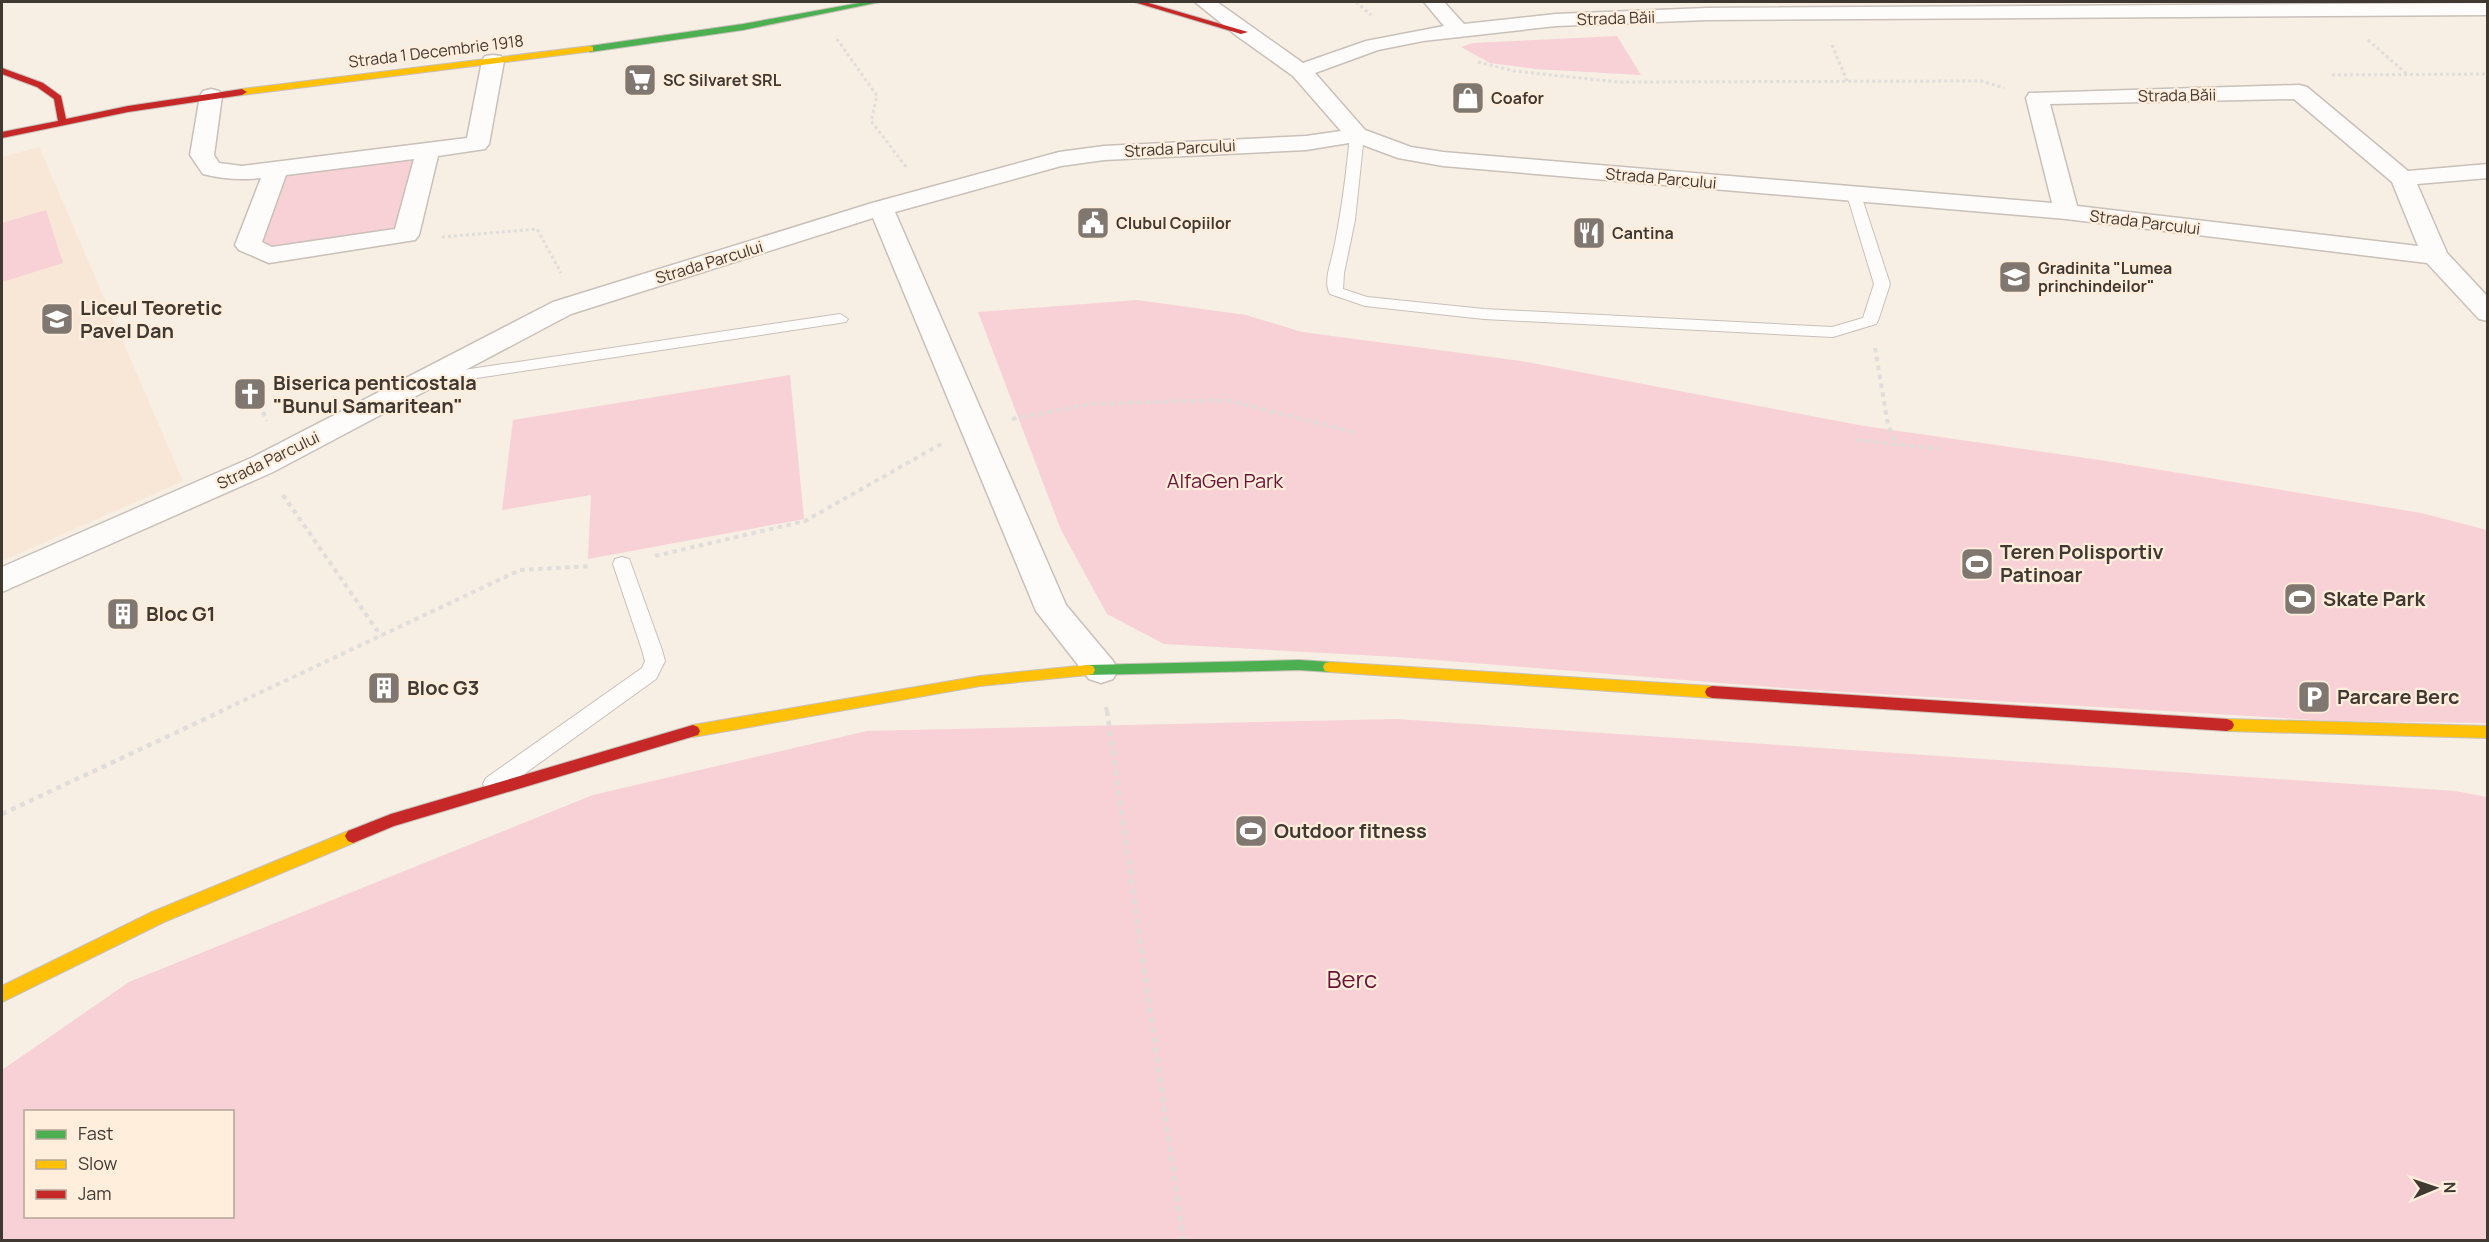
<svg xmlns="http://www.w3.org/2000/svg" width="2489" height="1242" viewBox="0 0 2489 1242" font-family="Manrope,sans-serif">
	<style>
		.built { fill: #f8e7d6 }
		.green { fill: #f7d1d6; fill-rule: evenodd }
		.lines { fill: none; stroke-linecap: round; stroke-linejoin: round }
		.lane-casing { stroke: #c8c0b9; stroke-width: 2 }
		.street-casing { stroke: #c8c0b9; stroke-width: 3 }
		.fast-casing { stroke: #c8c0b9; stroke-width: 2 }
		.slow-casing { stroke: #c8c0b9; stroke-width: 2 }
		.jam-casing { stroke: #c8c0b9; stroke-width: 2 }
		.path-far2 { stroke: #e0ddda; stroke-width: 3; stroke-dasharray: 3 3; stroke-linecap: butt }
		.path-far1 { stroke: #e0ddda; stroke-width: 4; stroke-dasharray: 4.5 4.5; stroke-linecap: butt }
		.path { stroke: #e0ddda; stroke-width: 4.5; stroke-dasharray: 5 5; stroke-linecap: butt }
		.lane { fill: #fefcfb; fill-rule: evenodd }
		.street { fill: #fefcfb; fill-rule: evenodd }
		.fast { fill: #4caf50; fill-rule: evenodd }
		.slow { fill: #ffc107; fill-rule: evenodd }
		.jam { fill: #c62828; fill-rule: evenodd }
		.labels { text-anchor: middle; stroke-width: 4.5; stroke-linejoin: round; paint-order: stroke }
		.far-street-label { font-size: 16px; fill: #403932; stroke: #ffeedc }
		.far-poi-label { font-size: 16px; font-weight: bold; fill: #403932; stroke: #ffeedc; text-anchor: start }
		.poi-label { font-size: 20px; font-weight: bold; fill: #403932; stroke: #ffeedc; text-anchor: start }
		.park-label { font-size: 20px; fill: #6c1239; stroke: #ffeedc }
		.near-park-label { font-size: 24px; fill: #6c1239; stroke: #ffeedc }
	</style>
	<rect width="100%" height="100%" fill="#f7eee4"/>
	<path class="built" d="M39 147 183 481 2 561V157Z"/>
	<g class="green">
		<path d="M1617 36 1641 75 1535 69 1490 63 1461 47 1473 43Z"/>
		<path d="M417 157 398 231 259 249 287 173Z"/>
		<path d="M46 210 63 263 2 282V223Z"/>
		<path d="M1137 300 1246 315 1302 332 1521 361 1864 426 2106 461 2421 513 2487 530V723L2332 721 1797 689 1398 657 1164 644 1107 614 1061 530 978 312Z"/>
		<path d="M790 375 804 519 588 559 591 495 502 510 513 420Z"/>
		<path d="M1396 719 2455 791 2487 797V1240H2V1070L129 982 593 795 867 731ZM26 1112H232V1216H26Z"/>
	</g>
	<g class="lines">
		<g class="lane-casing">
			<g id="lane">
				<path d="M1357 131 1364 135 1355 220 1344 273 1343 289 1367 297 1484 309 1832 327 1863 318 1874 284 1847 195 1854 191 1861 195 1890 284 1878 321 1876 324 1833 337 1484 319 1365 306 1330 294C1324 284 1329 268 1332 257 1341 217 1346 176 1350 135Z"/>
				<path d="M840 314 848 319 846 322 430 385 424 384 422 380 424 376 430 375Z"/>
				<path d="M622 557 629 559 631 564 662 650 665 661 656 679 502 790 494 793 486 790 483 784 486 778 642 668 645 661 642 650 613 564 615 559Z"/>
			</g>
		</g>
		<g class="street-casing">
			<g id="street">
				<path d="M1195 2H1217L1303 63 1366 41 1444 26 1424 2H1444L1464 24 1556 14 1707 8 2488 3V15L1707 20 1556 26 1423 41 1378 50 1315 73 1365 130 1411 147 1443 152 2052 203 2026 98 2029 93 2299 85 2307 87 2408 171 2488 164V178L2417 184 2447 253 2488 297V321L2479 319 2427 263 2066 219 1443 166 1398 158 1355 142 1306 150 1104 160 1061 166 895 212 1066 605 1113 661 1118 670 1113 679 1101 683 1089 679 1036 611 873 218 571 314 273 472 2 592V567L251 458 553 302 872 203 1059 152 1104 146 1306 136 1341 131 1293 76 1237 36ZM2294 99 2392 182 2418 246 2077 206 2050 104Z"/>
				<path d="M493 55 501 56 504 61 489 144 485 149 438 156 419 235 415 240 269 263 239 250 235 245 261 178C241 180 222 179 203 174L190 155 200 96 203 91 211 89 219 91 222 96 214 155 219 163 242 166 467 138 482 61 485 56ZM414 159 395 229 272 247 262 242 286 175Z"/>
			</g>
		</g>
		<g class="fast-casing">
			<g id="fast">
				<path d="M865 2H880L743 30 590 52 586 49 590 46 743 24Z"/>
				<path d="M1299 660 1330 662 1335 663 1337 667 1335 671 1330 672 1299 670 1088 675 1083 674 1081 670 1083 666 1088 665Z"/>
			</g>
		</g>
		<g class="slow-casing">
			<g id="slow">
				<path d="M590 46 593 47V51L242 95 237 92 242 89Z"/>
				<path d="M1330 662 1712 686 1717 688 1719 692 1717 696 1712 698 1330 672 1325 671 1323 667 1325 663Z"/>
				<path d="M1088 665 1093 666 1095 670 1093 674 1088 675 980 686 693 737 688 735 686 731 688 727 693 725 980 676Z"/>
				<path d="M2227 719 2488 726V738L2227 731 2222 729 2220 725 2222 721Z"/>
				<path d="M353 829 358 831 361 836 358 841 164 922 2 1002V986L152 912Z"/>
			</g>
		</g>
		<g class="jam-casing">
			<g id="jam">
				<path d="M1134 2H1145L1248 32 1241 34Z"/>
				<path d="M2 68 43 83 61 96 66 119 128 106 242 89 247 92 242 95 128 112 2 138V132L58 121 54 99 37 87 2 74Z"/>
				<path d="M1712 686 2227 719 2232 721 2234 725 2232 729 2227 731 1712 698 1707 696 1705 692 1707 688Z"/>
				<path d="M693 725 698 727 700 731 698 735 394 826 353 843 348 841 345 836 348 831 391 814Z"/>
			</g>
		</g>
		<g class="path-far2">
			<path d="M1356 2 1371 15"/>
			<path d="M837 39 877 96 871 121 907 168"/>
			<path d="M2368 40 2408 75"/>
			<path d="M1832 45 1847 81"/>
			<path d="M1478 62 1514 71 1618 82 1981 81 2004 88"/>
			<path d="M2332 75 2488 74"/>
			<path d="M442 237 537 229 561 273"/>
		</g>
		<g class="path-far1">
			<path d="M1875 348 1888 425 1897 445"/>
			<path d="M263 412 267 421"/>
			<path d="M1012 419 1090 404 1227 400 1357 433"/>
			<path d="M1856 440 1939 449"/>
			<path d="M283 495 381 636"/>
			<path d="M655 556 805 521 941 444"/>
			<path d="M1106 707 1107 712"/>
			<path d="M219 712 520 570 591 566"/>
		</g>
		<g class="path">
			<path d="M1107 711 1183 1240"/>
			<path d="M2 814 222 711"/>
		</g>
		<use href="#lane" class="lane"/>
		<use href="#street" class="street"/>
		<use href="#fast" class="fast"/>
		<use href="#slow" class="slow"/>
		<use href="#jam" class="jam"/>
	</g>
	<defs>
		<g id="supermarket-square" transform="scale(1.725)"><rect x="-9" y="-9" width="18" height="18" rx="4" fill="#807870" stroke="#ffeedc"/><path d="M-6-5.5h2.5l.6 2H6L4.5 2H-2.5L-4.4-4H-6ZM-1.5 3.2a1.3 1.3 0 1 0 .1 0ZM3 3.2a1.3 1.3 0 1 0 .1 0Z" fill="#fff"/></g>
		<g id="shop-square" transform="scale(1.725)"><rect x="-9" y="-9" width="18" height="18" rx="4" fill="#807870" stroke="#ffeedc"/><path d="M-5-2.5h2.3a2.7 3.5 0 0 1 5.4 0H5L5.5 6h-11ZM-1.5-2.5h3a1.5 2.3 0 0 0-3 0Z" fill="#fff"/></g>
		<g id="civic-square" transform="scale(1.725)"><rect x="-9" y="-9" width="18" height="18" rx="4" fill="#807870" stroke="#ffeedc"/><path d="M-.6-6.5H3V-4.5H.6V-3L4-1V1h2V6H-6V1h2V-1L-.6-3ZM-1.2 2.5V6h2.4V2.5Z" fill="#fff"/></g>
		<g id="restaurant-square" transform="scale(1.725)"><rect x="-9" y="-9" width="18" height="18" rx="4" fill="#807870" stroke="#ffeedc"/><path d="M-5-6h1v4h1v-4h1v4h1v-4h1v5L-1.5 .5V6h-2V.5L-5-1ZM5-6V6H3V1.5H1.5Q1.5-4 5-6Z" fill="#fff"/></g>
		<g id="school-square" transform="scale(1.725)"><rect x="-9" y="-9" width="18" height="18" rx="4" fill="#807870" stroke="#ffeedc"/><path d="M0-5L7-2L0 1L-7-2ZM-4 1L0 2.5L4 1V4Q0 6-4 4Z" fill="#fff"/></g>
		<g id="church-square" transform="scale(1.725)"><rect x="-9" y="-9" width="18" height="18" rx="4" fill="#807870" stroke="#ffeedc"/><path d="M-1.2-6h2.4v3.5h3.3v2.4h-3.3V6h-2.4V-.1h-3.3v-2.4h3.3Z" fill="#fff"/></g>
		<g id="stadium-square" transform="scale(1.725)"><rect x="-9" y="-9" width="18" height="18" rx="4" fill="#807870" stroke="#ffeedc"/><path d="M0-5a6.5 5 0 1 0 0 10a6.5 5 0 1 0 0-10ZM-3.5-1.8h7v3.6h-7Z" fill="#fff"/></g>
		<g id="building-square" transform="scale(1.725)"><rect x="-9" y="-9" width="18" height="18" rx="4" fill="#807870" stroke="#ffeedc"/><path d="M-4-6H4V6H1V3H-1V6H-4ZM-2.5-4.3h1.7v1.8h-1.7ZM.8-4.3h1.7v1.8H.8ZM-2.5-1h1.7V.8h-1.7ZM.8-1h1.7V.8H.8Z" fill="#fff"/></g>
		<g id="parking-square" transform="scale(1.725)"><rect x="-9" y="-9" width="18" height="18" rx="4" fill="#807870" stroke="#ffeedc"/><path d="M-3.5-5.5H1a3.5 3.5 0 0 1 0 7H-1V5.5H-3.5ZM-1-3.4V-.6H.8a1.4 1.4 0 0 0 0-2.8Z" fill="#fff"/></g>
	</defs>
	<g fill-rule="evenodd">
		<use href="#supermarket-square" x="640" y="80"/>
		<use href="#shop-square" x="1468" y="98"/>
		<use href="#civic-square" x="1093" y="223"/>
		<use href="#restaurant-square" x="1589" y="233"/>
		<use href="#school-square" x="2015" y="277"/>
		<use href="#school-square" x="57" y="319"/>
		<use href="#church-square" x="250" y="394"/>
		<use href="#stadium-square" x="1977" y="564"/>
		<use href="#stadium-square" x="2300" y="599"/>
		<use href="#building-square" x="123" y="614"/>
		<use href="#building-square" x="384" y="688"/>
		<use href="#parking-square" x="2314" y="697"/>
		<use href="#stadium-square" x="1251" y="831"/>
	</g>
	<g class="labels">
		<g class="far-street-label">
			<text transform="translate(1616 18) rotate(-2)" y="6">Strada Băii</text>
			<text transform="translate(436 51) rotate(-7)" y="6">Strada 1 Decembrie 1918</text>
			<text transform="translate(2177 95) rotate(-1)" y="6">Strada Băii</text>
			<text transform="translate(1180 148) rotate(-3)" y="6">Strada Parcului</text>
			<text transform="translate(1661 178) rotate(5)" y="6">Strada Parcului</text>
			<text transform="translate(2145 222) rotate(7)" y="6">Strada Parcului</text>
			<text transform="translate(709 262) rotate(-17)" y="6">Strada Parcului</text>
			<text transform="translate(268 460) rotate(-26)" y="6">Strada Parcului</text>
		</g>
		<g class="far-poi-label">
			<text x="663" y="86">SC Silvaret SRL</text>
			<text x="1491" y="104">Coafor</text>
			<text x="1116" y="229">Clubul Copiilor</text>
			<text x="1612" y="239">Cantina</text>
			<text x="2038" y="274">Gradinita "Lumea<tspan x="2038" dy="18">princhindeilor"</tspan></text>
		</g>
		<g class="poi-label">
			<text x="80" y="315">Liceul Teoretic<tspan x="80" dy="23">Pavel Dan</tspan></text>
			<text x="273" y="390">Biserica penticostala<tspan x="273" dy="23">"Bunul Samaritean"</tspan></text>
			<text x="2000" y="559">Teren Polisportiv<tspan x="2000" dy="23">Patinoar</tspan></text>
			<text x="2323" y="606">Skate Park</text>
			<text x="146" y="621">Bloc G1</text>
			<text x="407" y="695">Bloc G3</text>
			<text x="2337" y="704">Parcare Berc</text>
			<text x="1274" y="838">Outdoor fitness</text>
		</g>
		<g class="park-label">
			<text x="1225" y="488">AlfaGen Park</text>
		</g>
		<g class="near-park-label">
			<text x="1352" y="988">Berc</text>
		</g>
	</g>
	<rect width="2489" height="1242" fill="none" stroke="#403932" stroke-width="6"/>
	<rect x="24" y="1110" width="210" height="108" fill="#ffeedc" stroke="#b3a698" stroke-width="1.5"/>
	<rect x="36" y="1130" width="30" height="9" fill="#4caf50" stroke="#b3a698" stroke-width="1.5"/>
	<text x="78" y="1140" font-size="18" fill="#403932">Fast</text>
	<rect x="36" y="1160" width="30" height="9" fill="#ffc107" stroke="#b3a698" stroke-width="1.5"/>
	<text x="78" y="1170" font-size="18" fill="#403932">Slow</text>
	<rect x="36" y="1190" width="30" height="9" fill="#c62828" stroke="#b3a698" stroke-width="1.5"/>
	<text x="78" y="1200" font-size="18" fill="#403932">Jam</text>
	<g transform="translate(2435 1188) rotate(88)" stroke="#ffeedc" stroke-width="4.5" paint-order="stroke">
	<path d="M0-4.5L10 22L0 15L-10 22Z" fill="#403932"/>
	<text y="-9" font-size="16" font-weight="bold" text-anchor="middle" fill="#403932">N</text>
	</g>
</svg>
